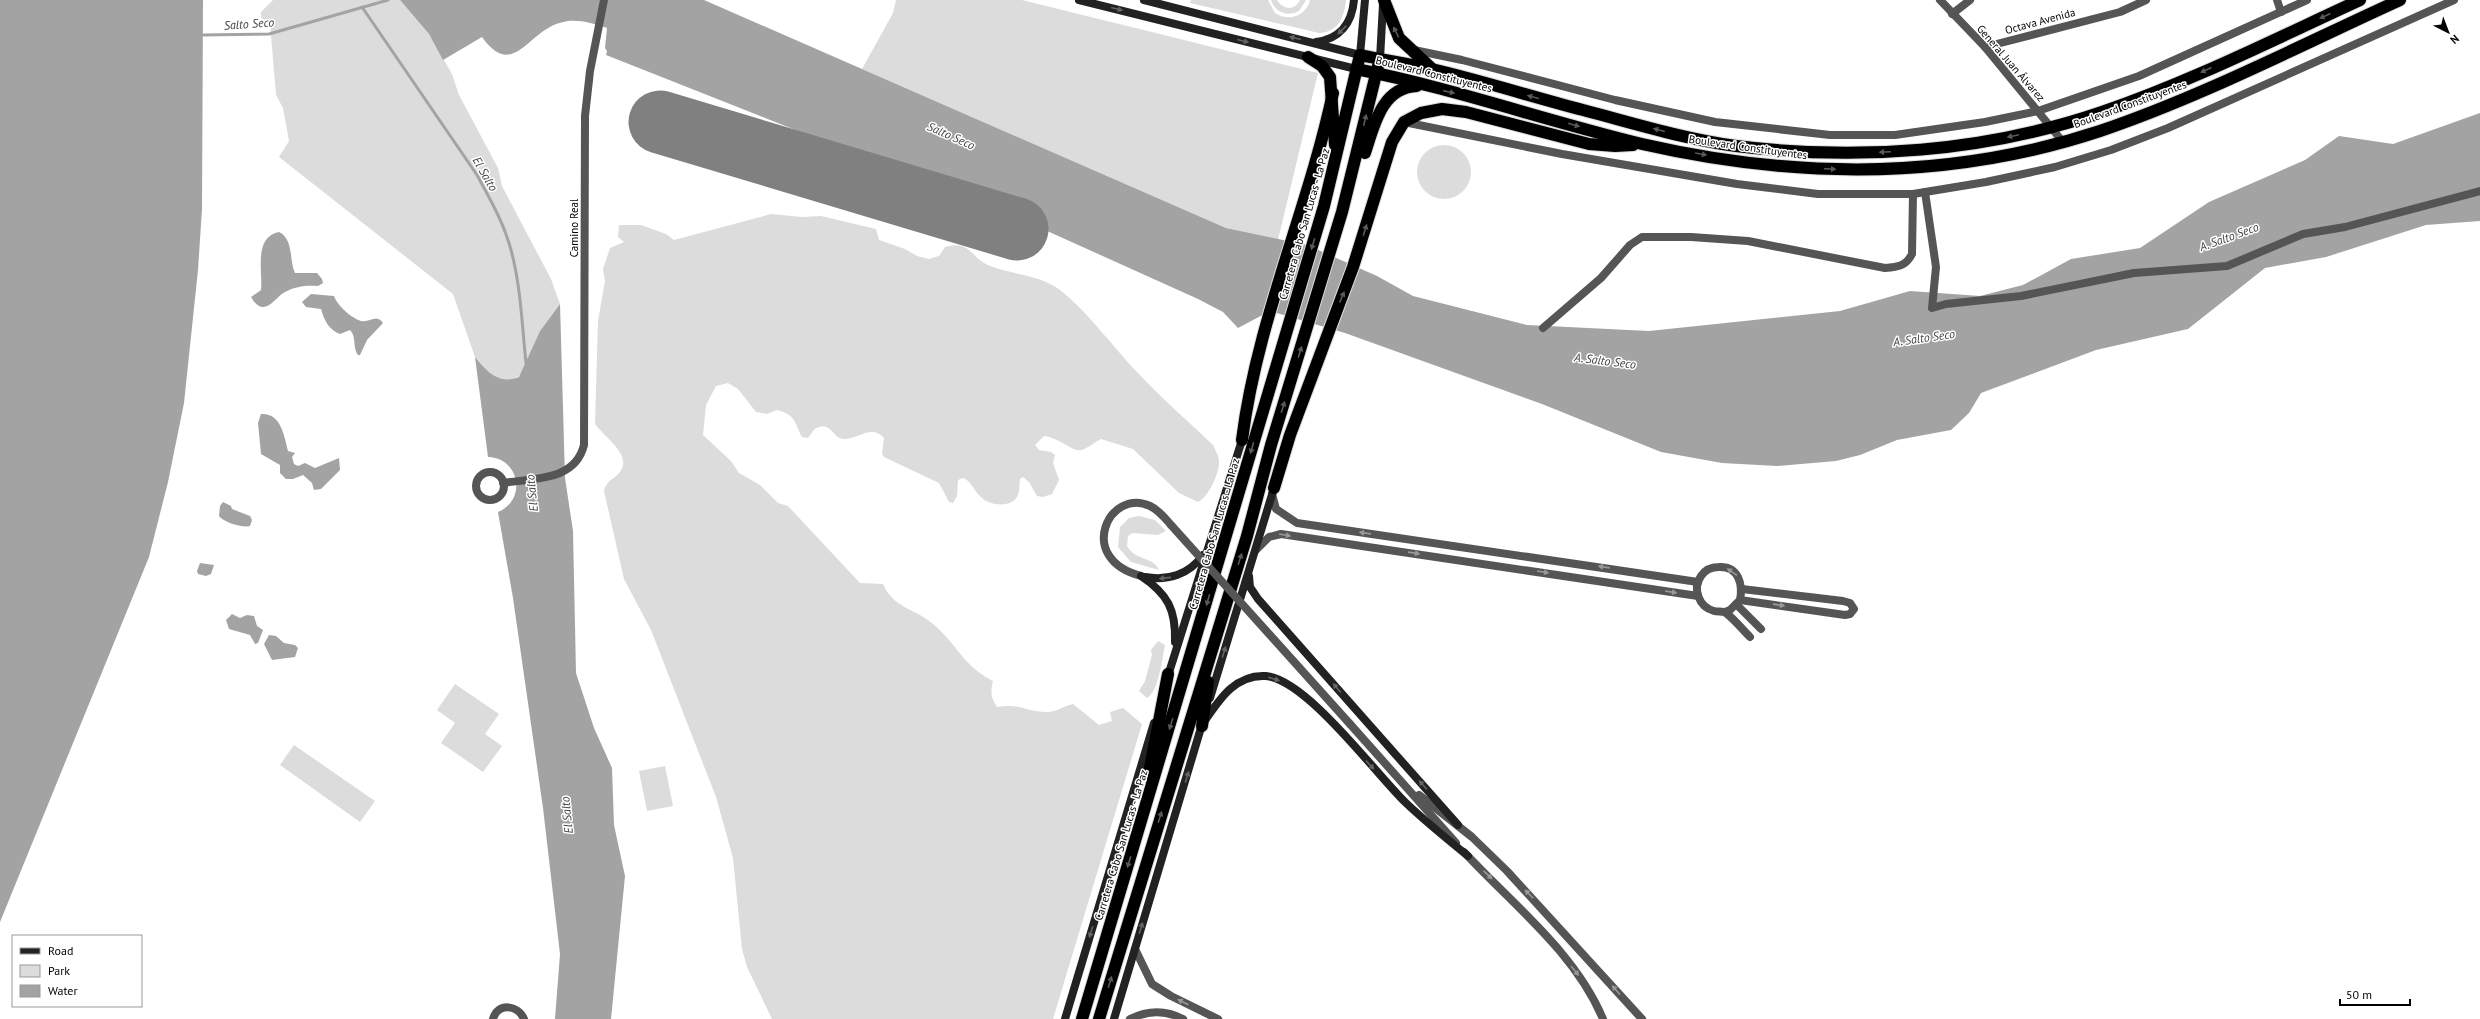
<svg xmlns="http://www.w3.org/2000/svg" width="2480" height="1019" viewBox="0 0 2480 1019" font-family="'PT Sans',sans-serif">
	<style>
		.green { fill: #dcdcdc }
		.water { fill: #a3a3a3 }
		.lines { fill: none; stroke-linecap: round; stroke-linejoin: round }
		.stream { stroke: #a3a3a3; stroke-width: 3 }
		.runway { stroke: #808080; stroke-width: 63 }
		.highway-casing { stroke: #dbdbdb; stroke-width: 14 }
		.street { stroke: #555; stroke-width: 8 }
		.secondary { stroke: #222; stroke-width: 8 }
		.highway { stroke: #000; stroke-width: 12 }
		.street-bridge { stroke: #555; stroke-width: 8 }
		.oneway { fill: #646464 }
		.oneway2 { fill: #595959 }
		.oneway3 { fill: #999 }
		.labels { text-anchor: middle; stroke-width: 3; stroke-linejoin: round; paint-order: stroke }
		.street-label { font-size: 11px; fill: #000; stroke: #fff }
		.water-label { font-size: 12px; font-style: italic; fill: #444; stroke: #fff }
	</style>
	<rect width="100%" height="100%" fill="#fff"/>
	<g class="green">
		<path d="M273 0H400L429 34 452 74 459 95 498 168 502 186 551 279 560 304 540 331 520 376 510 380 503 379 494 377 485 369 475 357 453 294 279 157 289 141 283 108 276 95 270 23 261 18V12Z"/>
		<path d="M896 0H1022L1318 73 1278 240 1226 228 862 69 893 13Z"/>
		<path d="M1191 0H1268L1275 13C1289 22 1306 16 1310 0H1346C1344 17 1339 32 1319 33L1190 3Z"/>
		<path d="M1271 0H1277C1283 10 1295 11 1300 0H1306L1299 11C1287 17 1276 13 1271 0Z"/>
		<circle cx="1444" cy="172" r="27"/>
		<path d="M771 214 802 217 821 216 876 229 879 240 905 249 917 256 929 259 939 256 945 247C971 240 969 257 990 266 1011 274 1035 275 1054 286 1080 302 1113 347 1136 371 1160 397 1187 420 1213 445 1215 450 1218 454 1219 460 1220 472 1209 497 1198 502L1179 493 1133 449 1101 439C1095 442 1088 448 1082 450 1073 453 1059 437 1044 436L1035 445 1039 450 1051 452 1055 455 1053 463 1059 480 1052 494 1043 497 1037 496 1029 482 1023 477 1020 479C1019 485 1020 490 1018 495 1013 508 991 506 982 498 974 492 972 481 963 478L958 480 957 496 953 503 949 502 939 483 884 457 882 454 884 438C871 424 859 439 844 439 833 439 832 423 819 427 814 428 811 434 808 438L802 437C794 422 796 415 777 410L767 414 756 412 738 389 728 383 716 386 706 405 703 435 731 461 739 473 760 485 778 503 788 506 860 583 883 584C894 609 915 608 933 624 957 644 962 665 993 681 990 691 991 699 997 707 1021 703 1026 712 1047 712 1057 712 1063 706 1073 704L1099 725 1112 721 1110 712 1123 708 1142 724 1053 1019H772L747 967 742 949 733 858 716 797 651 630 624 579 604 491C608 478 613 481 620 472 633 455 604 437 595 424L598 321 605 281 603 269 610 248 624 242 618 237 619 225H641L666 234 674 240Z"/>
		<path d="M1139 516 1155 520 1166 531 1158 535 1132 533 1128 536 1127 546C1135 561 1153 556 1159 570L1131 562 1118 547 1120 527 1129 518Z"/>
		<path d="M1158 641 1165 645C1162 659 1159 691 1147 698L1139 691 1145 681 1152 655 1151 650Z"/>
		<path d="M455 684 499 714 485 734 502 746 483 772 441 743 455 723 437 710Z"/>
		<path d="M294 745 375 801 360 822 280 765Z"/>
		<path d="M665 766 673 806 647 811 639 771Z"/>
	</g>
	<g class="water">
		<path d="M0 0H203L202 209 198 270 184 403 168 482 149 557 0 922Z"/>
		<path d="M400 0H704L1226 228 1307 245 1377 276 1413 296 1527 325 1649 331 1840 311 1910 291 1980 296 2023 285 2071 259 2140 248 2209 202 2305 160 2339 136 2393 144 2480 113V221L2426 225 2326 257 2265 268 2188 329 2096 350 1981 393 1969 413 1951 430 1897 440 1860 455 1836 461 1777 466 1722 463 1661 452 1542 404 1345 333 1270 311 1238 328 1223 312 1198 299 1025 221 606 55 607 51 605 48 607 28C587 22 571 16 550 27 525 40 510 76 482 37L443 60 429 34Z"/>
		<path d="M279 232C294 239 289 261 295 273H317L322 279 323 283 318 286C307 285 296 286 285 292 275 297 264 320 251 297L261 290C263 272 253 237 279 232Z"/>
		<path d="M311 294 334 296C337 305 351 318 361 321 370 323 376 313 383 323L367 340 360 355H358C352 347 357 337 350 330L340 334C329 330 324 320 321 309L306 307 302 302Z"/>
		<path d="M560 304 565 478 573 531 576 673 594 728 612 768 614 825 625 876 611 1019H555L560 954 543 808 513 598 498 512C527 500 520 458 488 457L475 357C487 372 499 385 519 377L540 331Z"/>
		<path d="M261 414C281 413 284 435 288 451L295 453 292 457 294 464 298 466 305 463 315 468 339 458 340 470 321 489 314 490 312 483 303 475 293 479H286L280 473V465L261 454 258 423Z"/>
		<path d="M223 502 231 506 232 509 250 516 252 520 250 526C242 528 223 522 219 516L220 506Z"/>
		<path d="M200 563 214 565 211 574 206 576 198 574 197 571Z"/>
		<path d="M232 614 240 618 247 615 254 616 257 626 263 630 258 643 255 644 250 635 229 629 226 620Z"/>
		<path d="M269 635 276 636 284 643 295 645 298 648 295 657 272 660 264 644Z"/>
	</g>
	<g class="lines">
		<g class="stream">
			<path d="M362 7 477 175C490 199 504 223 511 250 521 287 522 326 526 363"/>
			<path d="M203 35 269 34 388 0"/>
		</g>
		<path class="runway" d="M660 122 1017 229"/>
		<g class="highway-casing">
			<g id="highway">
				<path d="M1384 0 1399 38 1431 68"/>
				<path d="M1308 57 1322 66 1330 77 1335 145"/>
				<path d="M1356 69C1453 88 1546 121 1642 144 1795 179 1949 181 2100 131 2203 96 2301 45 2400 0"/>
				<path d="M1365 153C1374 125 1382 87 1417 86"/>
				<path d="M1242 440C1257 320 1308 210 1333 93"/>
				<path d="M1274 488 1290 435 1353 267 1392 142 1404 122 1421 113 1442 109 1466 112 1589 144 1615 146 1633 145"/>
				<path d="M1202 726 1208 682"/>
				<path d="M1149 773 1168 674"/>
				<path d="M1082 1019 1324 206 1360 55C1384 60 1408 64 1432 69 1483 81 1533 97 1583 110 1633 123 1684 139 1736 146 1858 161 1985 152 2102 112 2190 82 2275 39 2360 0"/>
				<path d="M1099 1019 1247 536 1271 445 1342 212 1378 66"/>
			</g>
		</g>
		<g class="street">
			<path d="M1940 0 1985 47 2063 142"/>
			<path d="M2277 0 2281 12"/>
			<path d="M1952 14 1970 0"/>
			<path d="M1985 47 2120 12 2146 0"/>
			<path d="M1414 50 1462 60 1615 100 1715 122 1830 135H1895L1985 122 2038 111 2139 76 2307 0"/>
			<path d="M1404 122 1562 154 1737 184 1818 194H1913L1986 182 2055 167 2111 150 2168 128 2454 0"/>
			<path d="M1925 192 1936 267 1932 308 1946 304 2021 296 2134 273 2227 266 2303 234 2345 227 2480 191"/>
			<path d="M1543 328 1601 278 1630 245 1642 237H1691L1748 241 1885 268C1898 267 1906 266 1912 254L1913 194"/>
			<circle cx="490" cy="486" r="14"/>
			<path d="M503 483C535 478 575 481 584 445L585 116 590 71 604 0"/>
			<path d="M1272 494 1276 509 1297 523 1698 582"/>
			<path d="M1256 550 1269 537 1281 534 1698 596"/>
			<path d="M1141 576C1075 559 1109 487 1150 506 1159 510 1165 518 1171 525"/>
			<path d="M1740 600 1845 615 1850 614 1854 609 1850 603 1843 601 1742 589"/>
			<path d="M1736 604 1761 629"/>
			<path d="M1725 612 1730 610 1740 600C1743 585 1739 566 1719 567 1712 567 1705 570 1701 576 1692 589 1699 607 1714 611 1718 612 1723 611 1726 613 1735 620 1742 629 1750 637"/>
			<path d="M1350 724 1456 843"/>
			<path d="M1419 795 1472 837 1507 871 1642 1019"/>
			<path d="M1464 852C1512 904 1575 952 1603 1019"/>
			<path d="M1135 949 1152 984 1171 996 1218 1019"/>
			<path d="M493 1019C498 1002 518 1005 524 1019"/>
			<path d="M1130 1019C1148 1010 1166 1010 1183 1019"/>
		</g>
		<g class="secondary">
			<path d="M1079 0 1356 69"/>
			<path d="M1144 0 1360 55 1365 0"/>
			<path d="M1316 42C1340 39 1352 23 1354 0"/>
			<path d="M1380 59 1383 4"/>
			<path d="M1141 576C1168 594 1176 610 1175 642"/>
			<path d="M1249 576 1250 587 1258 599 1458 825"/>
			<path d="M1145 577C1167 581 1189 575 1203 555"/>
			<path d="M1167 679 1242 440"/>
			<path d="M1210 698 1274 488"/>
			<path d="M1204 722C1219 700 1235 674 1266 676 1307 680 1375 773 1406 803 1426 822 1447 839 1468 856"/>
			<path d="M1065 1019 1154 723"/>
			<path d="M1114 1019 1203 721"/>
		</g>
		<use href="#highway" class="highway"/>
		<path class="street-bridge" d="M1171 525 1350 724"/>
	</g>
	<defs><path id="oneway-solid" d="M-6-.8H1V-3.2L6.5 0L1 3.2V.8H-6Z"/></defs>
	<g class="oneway">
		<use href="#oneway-solid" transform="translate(1117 9) rotate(14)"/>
		<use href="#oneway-solid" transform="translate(1342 30) rotate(136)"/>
		<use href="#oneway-solid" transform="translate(1295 38) rotate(-166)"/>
		<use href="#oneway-solid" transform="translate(1243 41) rotate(14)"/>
		<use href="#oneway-solid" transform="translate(1165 578) rotate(174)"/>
		<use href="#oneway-solid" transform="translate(1224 652) rotate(-73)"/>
		<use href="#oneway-solid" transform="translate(1274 679) rotate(17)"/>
		<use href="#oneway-solid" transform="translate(1337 688) rotate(-131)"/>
		<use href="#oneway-solid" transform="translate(1370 765) rotate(47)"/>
		<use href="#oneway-solid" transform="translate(1187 777) rotate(-73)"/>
		<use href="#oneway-solid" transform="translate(1423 785) rotate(-131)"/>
		<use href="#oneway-solid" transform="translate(1141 928) rotate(-73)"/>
		<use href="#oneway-solid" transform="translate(1091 932) rotate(107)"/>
	</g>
	<g class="oneway2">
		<use href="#oneway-solid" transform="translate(2325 16) rotate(156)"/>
		<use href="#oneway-solid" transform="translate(1396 32) rotate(-117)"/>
		<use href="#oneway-solid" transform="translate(2206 70) rotate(156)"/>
		<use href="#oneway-solid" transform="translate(1449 92) rotate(13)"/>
		<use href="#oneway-solid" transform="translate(1533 97) rotate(-165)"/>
		<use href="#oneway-solid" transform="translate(1365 120) rotate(-77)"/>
		<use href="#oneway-solid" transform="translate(1574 125) rotate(16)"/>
		<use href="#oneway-solid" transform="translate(1659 130) rotate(-165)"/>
		<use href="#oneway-solid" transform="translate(2013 136) rotate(168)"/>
		<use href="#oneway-solid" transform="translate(1885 152) rotate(177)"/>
		<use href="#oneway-solid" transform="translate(1701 154) rotate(10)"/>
		<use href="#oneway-solid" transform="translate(1830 169) rotate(2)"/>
		<use href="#oneway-solid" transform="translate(1365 230) rotate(-73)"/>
		<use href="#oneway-solid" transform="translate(1313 244) rotate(107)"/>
		<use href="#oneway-solid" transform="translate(1342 297) rotate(-67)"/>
		<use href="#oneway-solid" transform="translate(1300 352) rotate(-73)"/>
		<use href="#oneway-solid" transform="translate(1283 407) rotate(-73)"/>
		<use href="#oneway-solid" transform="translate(1252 448) rotate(106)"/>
		<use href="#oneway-solid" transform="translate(1240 559) rotate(-72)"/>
		<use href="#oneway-solid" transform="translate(1208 600) rotate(106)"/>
		<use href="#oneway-solid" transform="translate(1171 724) rotate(107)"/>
		<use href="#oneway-solid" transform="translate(1160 817) rotate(-73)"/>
		<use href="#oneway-solid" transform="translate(1129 862) rotate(107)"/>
		<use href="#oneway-solid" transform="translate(1110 982) rotate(-73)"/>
	</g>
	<g class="oneway3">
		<use href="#oneway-solid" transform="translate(1365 533) rotate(-172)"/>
		<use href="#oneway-solid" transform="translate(1285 535) rotate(10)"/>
		<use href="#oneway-solid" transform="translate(1414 553) rotate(8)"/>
		<use href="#oneway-solid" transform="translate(1604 567) rotate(-172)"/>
		<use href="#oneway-solid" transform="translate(1543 572) rotate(9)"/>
		<use href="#oneway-solid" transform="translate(1732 572) rotate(-145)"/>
		<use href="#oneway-solid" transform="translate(1671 592) rotate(9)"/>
		<use href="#oneway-solid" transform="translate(1779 605) rotate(8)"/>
		<use href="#oneway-solid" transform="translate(1488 875) rotate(43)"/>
		<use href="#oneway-solid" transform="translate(1529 894) rotate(-134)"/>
		<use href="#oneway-solid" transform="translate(1575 971) rotate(51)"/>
		<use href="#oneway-solid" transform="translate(1616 990) rotate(-131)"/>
		<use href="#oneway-solid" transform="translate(1183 1002) rotate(-153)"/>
	</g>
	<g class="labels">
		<g class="street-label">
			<text transform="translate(2040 21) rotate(-15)" y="4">Octava Avenida</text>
			<text transform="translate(2011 63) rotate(49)" y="4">General Juan Álvarez</text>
			<text transform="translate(1434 74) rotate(14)" y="4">Boulevard Constituyentes</text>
			<text transform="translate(2130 104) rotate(-20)" y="4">Boulevard Constituyentes</text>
			<text transform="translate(1748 147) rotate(8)" y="4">Boulevard Constituyentes</text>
			<text transform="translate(1304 224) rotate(-74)" y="4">Carretera Cabo San Lucas - La Paz</text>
			<text transform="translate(574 228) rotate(-90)" y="4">Camino Real</text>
			<text transform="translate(1214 534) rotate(-74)" y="4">Carretera Cabo San Lucas - La Paz</text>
			<text transform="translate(1121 845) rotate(-73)" y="4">Carretera Cabo San Lucas - La Paz</text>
		</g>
		<g class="water-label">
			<text transform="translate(249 24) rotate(-4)" y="4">Salto Seco</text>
			<text transform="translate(951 136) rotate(24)" y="4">Salto Seco</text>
			<text transform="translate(485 174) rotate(60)" y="4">El Salto</text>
			<text transform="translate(2229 237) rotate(-20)" y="4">A. Salto Seco</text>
			<text transform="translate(1924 338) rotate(-8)" y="4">A. Salto Seco</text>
			<text transform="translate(1605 361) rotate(7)" y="4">A. Salto Seco</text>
			<text transform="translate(532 493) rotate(-96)" y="4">El Salto</text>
			<text transform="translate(567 815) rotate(-96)" y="4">El Salto</text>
		</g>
	</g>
	<rect x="12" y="935" width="130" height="72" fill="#ffffff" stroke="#999999"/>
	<rect x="20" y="948" width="20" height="6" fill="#222222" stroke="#999999"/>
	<text x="48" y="955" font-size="12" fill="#000000">Road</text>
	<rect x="20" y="965" width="20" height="12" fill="#dcdcdc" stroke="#999999"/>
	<text x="48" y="975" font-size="12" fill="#000000">Park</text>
	<rect x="20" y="985" width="20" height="12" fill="#a3a3a3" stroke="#999999"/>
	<text x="48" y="995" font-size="12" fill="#000000">Water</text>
	<g transform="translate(2448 32) rotate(138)" stroke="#ffffff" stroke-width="3" paint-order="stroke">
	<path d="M0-3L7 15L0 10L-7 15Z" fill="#000000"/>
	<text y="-6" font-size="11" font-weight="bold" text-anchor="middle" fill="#000000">N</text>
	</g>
	<path d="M2340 999v6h70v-6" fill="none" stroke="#000000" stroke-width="2"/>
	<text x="2346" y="999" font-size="12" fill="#000000" stroke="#ffffff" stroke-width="3" paint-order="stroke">50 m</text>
</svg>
